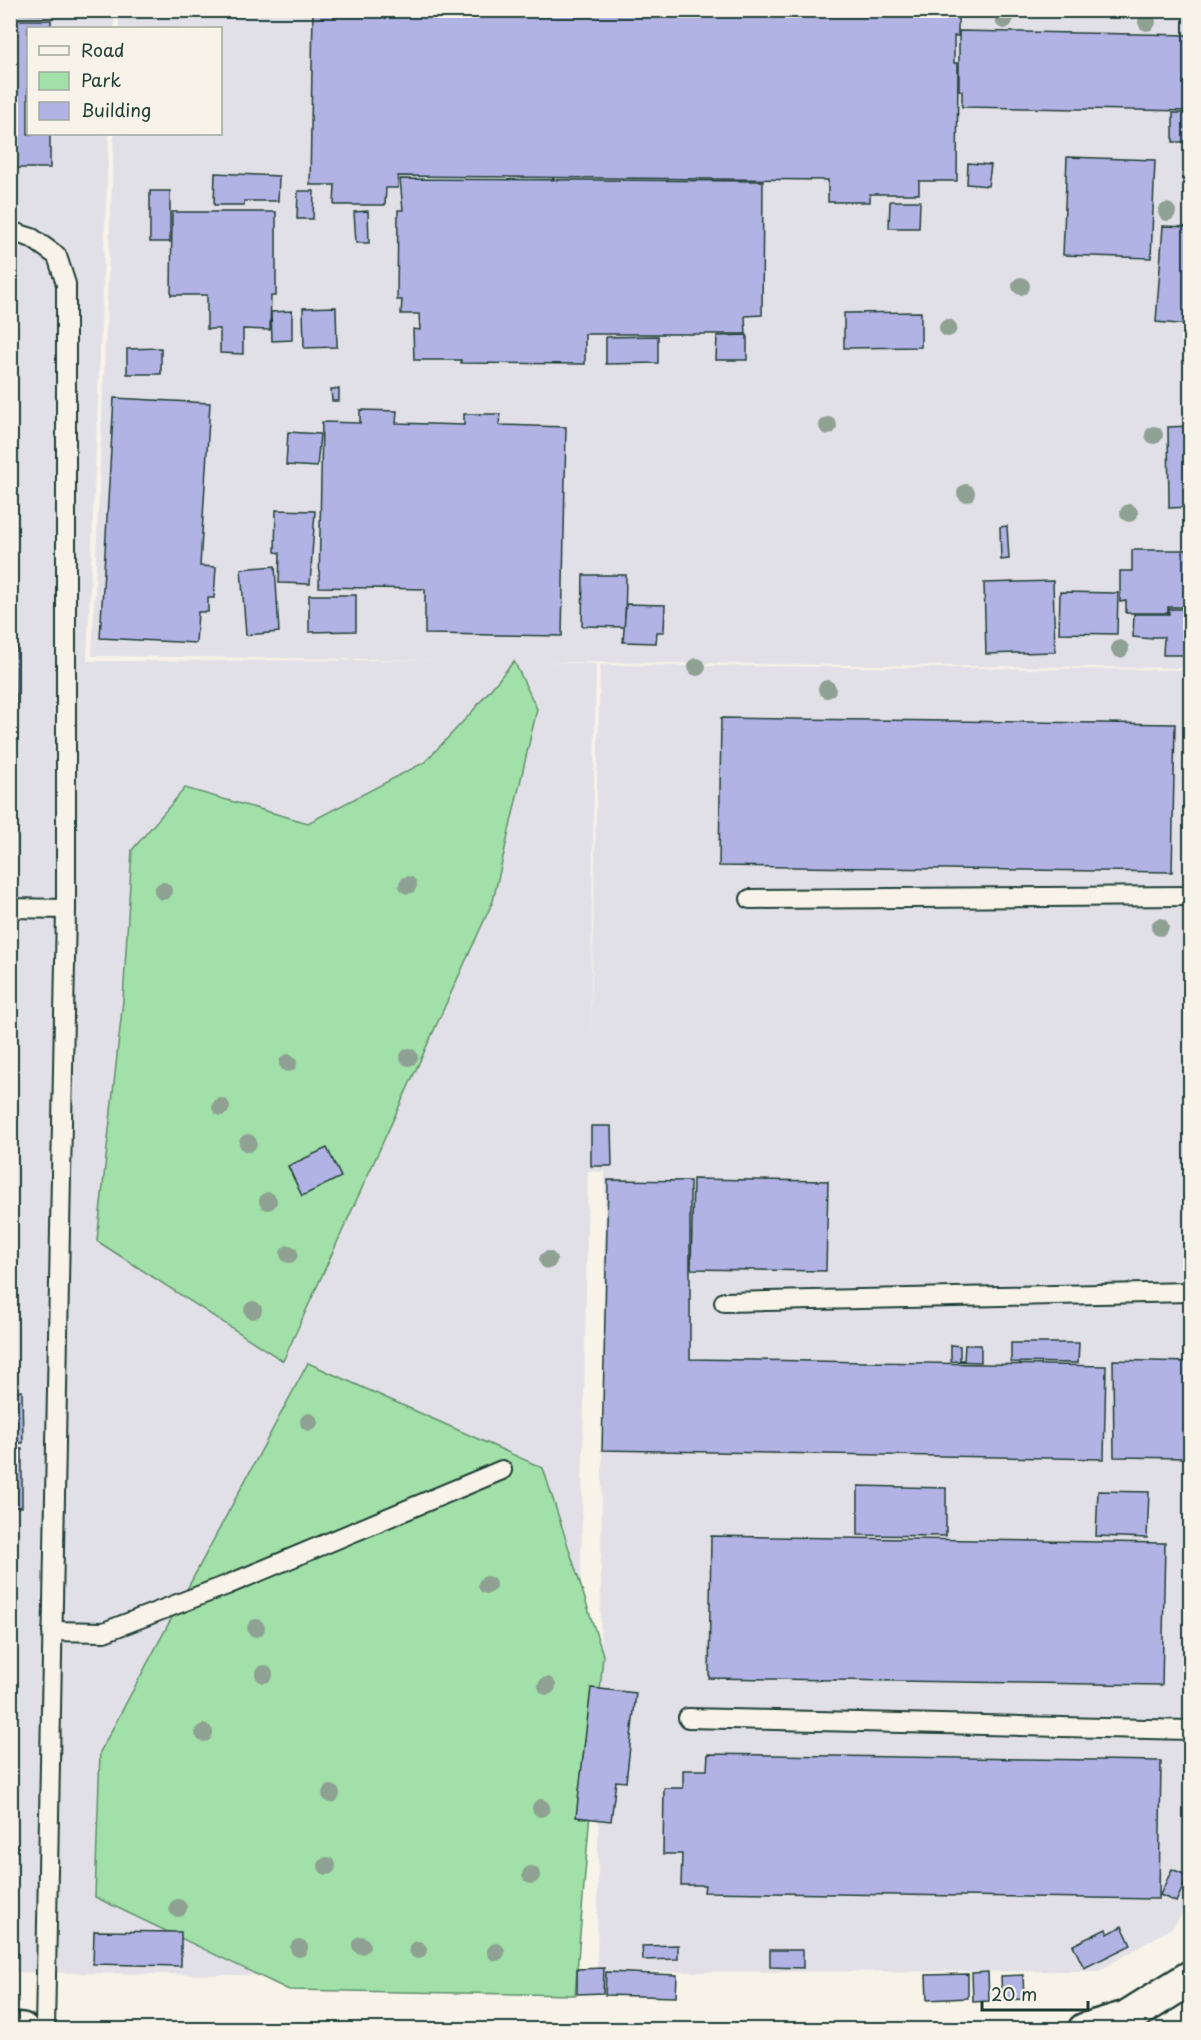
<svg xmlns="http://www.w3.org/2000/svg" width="1201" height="2040" viewBox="0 0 1201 2040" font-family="'Playpen Sans',sans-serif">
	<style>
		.built { fill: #e2e0e7 }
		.green { fill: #a1e0a8; stroke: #608e6e; stroke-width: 1.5 }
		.building { fill: #b2b3e5; stroke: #1f3d34; stroke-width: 1.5 }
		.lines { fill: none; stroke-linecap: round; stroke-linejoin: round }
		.lane-casing { stroke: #1f3d34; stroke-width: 22 }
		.street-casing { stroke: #1f3d34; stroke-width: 38 }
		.lane { stroke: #f7f3e8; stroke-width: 18 }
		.street { stroke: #f7f3e8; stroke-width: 33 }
		.tree { fill: #8ea192 }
	</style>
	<rect width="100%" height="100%" fill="#f7f3e8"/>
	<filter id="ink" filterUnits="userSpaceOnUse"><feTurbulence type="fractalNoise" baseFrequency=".0167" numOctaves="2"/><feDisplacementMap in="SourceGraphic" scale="12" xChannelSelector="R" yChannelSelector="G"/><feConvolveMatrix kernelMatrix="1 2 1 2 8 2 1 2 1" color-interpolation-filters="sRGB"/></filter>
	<g filter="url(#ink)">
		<path class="built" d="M11 11H115L114 28H28V134H109L87 661 438 660 92 656 114 134H220V28H119V11H1190V668L549 662 596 664 590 1044 600 665 1190 670V1903L1173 1927 1099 1971 597 1972 605 1172 588 1171 574 1980 11 1972Z"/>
		<g class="green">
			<path d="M11 10H111V16L11 14Z"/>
			<path d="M514 661 537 709 493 901 283 1361 97 1241 123 1000 132 850 185 788 308 823 425 762 471 713Z"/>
			<path d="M308 1363 543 1468 603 1655 575 1995 289 1990 95 1897 100 1752Z"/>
		</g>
		<g class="building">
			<path d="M313 10 958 14V36H954V63H958L957 181H919V194H870V202H828V180L398 176V188H386L385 205H334L335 185H310Z"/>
			<path d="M10 20H51V28H28V134H50V168H10Z"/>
			<path d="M959 31 1190 35V111L962 107V91L959 90Z"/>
			<rect x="1173" y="113" width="17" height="29"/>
			<path d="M1067 157 1155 160 1151 258 1063 255Z"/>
			<path d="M968 163 991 165 988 186 967 184Z"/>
			<path d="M215 173 279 176 278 201H244V205H214Z"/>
			<path d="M400 179 763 181 762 315 745 316 746 334H585V364L461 363V360H414L413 329 420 330 419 314H401L402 300H397L398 210H403Z"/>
			<rect x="150" y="191" width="20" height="51"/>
			<path d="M298 191H314L313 219H297Z"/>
			<path d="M890 201H920L919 228H889Z"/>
			<path d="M368 211 369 243H356L354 212Z"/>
			<path d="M172 212H276V296H271L270 330 243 329V354L220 353V329H207V295H171Z"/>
			<path d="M1163 226 1190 227V325L1156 322Z"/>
			<path d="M336 307 337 347 304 348 303 308Z"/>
			<path d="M292 311V340L272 341 271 312Z"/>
			<path d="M921 312V347L844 348V313Z"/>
			<path d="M747 335V360H716L717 336Z"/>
			<path d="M658 336V363L606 364V337Z"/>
			<path d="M161 348V374H127V349Z"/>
			<path d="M331 389H339V401H332Z"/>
			<path d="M114 398 210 403 200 566 216 567 214 598H208V612H198L196 643 100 638Z"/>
			<path d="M360 410 397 411 396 423 464 425V414H500L499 425 566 427 562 636 425 634V589L319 587 322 422 360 423Z"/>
			<path d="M1190 426V507L1169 508 1168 427Z"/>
			<path d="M288 432 320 434 317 467 286 465Z"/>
			<path d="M276 510 315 511 310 584 279 583 280 553 275 552Z"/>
			<path d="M1007 526 1009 559 1001 560 1000 527Z"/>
			<path d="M1132 550H1190V607H1168V613H1126V601L1120 602V571H1132Z"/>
			<path d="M275 566 279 632 246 635 241 569Z"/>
			<path d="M583 575H626L625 627 582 626Z"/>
			<path d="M1053 581 1055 652 986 654 984 583Z"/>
			<path d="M1060 592 1118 593 1117 634 1059 633Z"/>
			<path d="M309 595H356V631L309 632Z"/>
			<path d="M626 604 665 605 664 632H657L656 643 623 642Z"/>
			<path d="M1169 609H1185L1184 655H1163L1164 637H1152V639L1133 637 1134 614H1169Z"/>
			<path d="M1185 611H1190V637H1184Z"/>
			<path d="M10 622H17L15 871H10Z"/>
			<path d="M721 718 1175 724 1172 872 719 866Z"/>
			<path d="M591 1126H611L612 1166H591Z"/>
			<path d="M327 1148 341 1177 302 1196 288 1166Z"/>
			<path d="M693 1179 828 1181 826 1271 691 1269Z"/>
			<path d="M608 1180 690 1181V1359L1106 1366 1104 1459 602 1450Z"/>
			<path d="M1011 1343H1079L1078 1363 1011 1362Z"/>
			<path d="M951 1345 960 1346V1360H964L965 1345H981V1362L951 1361Z"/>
			<path d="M1113 1360 1190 1362V1458L1114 1457Z"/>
			<path d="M22 1391 23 1443H10V1392Z"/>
			<rect x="10" y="1449" width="12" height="58"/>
			<path d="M858 1486 946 1488V1536L858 1535Z"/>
			<path d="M1098 1491 1149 1492 1147 1538 1096 1536Z"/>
			<path d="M711 1536 1165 1543 1162 1685 709 1678Z"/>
			<path d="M10 1558H12L13 1594H10Z"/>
			<path d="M591 1688 636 1693 626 1782 616 1781 611 1821 576 1817Z"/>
			<path d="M708 1754 1161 1761 1159 1899 704 1892 705 1885H681L682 1854H663L664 1788H683V1770H707Z"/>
			<path d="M1172 1869 1188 1876 1176 1902 1160 1895Z"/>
			<path d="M1122 1926 1131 1945 1084 1968 1073 1945 1106 1929 1108 1934Z"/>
			<path d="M94 1931 181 1932V1966L93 1964Z"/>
			<path d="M678 1945V1959L643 1960 642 1946Z"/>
			<path d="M770 1950H803V1968L770 1967Z"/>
			<path d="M604 1968 603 1993 577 1994V1969Z"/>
			<path d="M606 1972 677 1975 676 1997 605 1995Z"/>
			<path d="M988 1972 989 2001 973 2002 972 1973Z"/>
			<path d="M968 1974V1998L927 2000 926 1975Z"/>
			<path d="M1023 1975 1024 1999 1002 2000 1001 1976Z"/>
		</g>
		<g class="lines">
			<g class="lane-casing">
				<g id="lane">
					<path d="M10 231 32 238 57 256 66 284V909L45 2030"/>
					<path d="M750 899 1190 896"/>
					<path d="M10 908 66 909"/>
					<path d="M724 1302 1190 1292"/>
					<path d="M52 1631 104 1632 227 1585 502 1470"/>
					<path d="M688 1718 1190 1730"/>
				</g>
			</g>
			<g class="street-casing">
				<g id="street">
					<path d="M10 2029 22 2030"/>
					<path d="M1085 2030 1126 2018 1190 1978"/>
				</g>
			</g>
			<use href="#lane" class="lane"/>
			<use href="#street" class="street"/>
		</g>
		<g class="tree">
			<circle cx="1004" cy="20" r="9"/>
			<circle cx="1147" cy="22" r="9"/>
			<circle cx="1167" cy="212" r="9"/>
			<circle cx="1021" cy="286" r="9"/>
			<circle cx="948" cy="328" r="9"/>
			<circle cx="828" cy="426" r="9"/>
			<circle cx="1154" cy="435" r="9"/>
			<circle cx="966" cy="493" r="9"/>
			<circle cx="1129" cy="513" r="9"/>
			<circle cx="1120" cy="649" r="9"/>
			<circle cx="697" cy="667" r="9"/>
			<circle cx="827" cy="689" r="9"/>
			<circle cx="408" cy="885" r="9"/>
			<circle cx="163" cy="891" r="9"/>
			<circle cx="1160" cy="927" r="9"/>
			<circle cx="409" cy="1057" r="9"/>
			<circle cx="288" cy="1063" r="9"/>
			<circle cx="221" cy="1107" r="9"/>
			<circle cx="248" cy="1143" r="9"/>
			<circle cx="268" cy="1201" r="9"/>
			<circle cx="289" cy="1254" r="9"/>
			<circle cx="548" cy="1260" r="9"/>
			<circle cx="253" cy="1310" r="9"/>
			<circle cx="309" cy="1422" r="9"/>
			<circle cx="487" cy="1585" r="9"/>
			<circle cx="256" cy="1628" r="9"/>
			<circle cx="264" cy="1674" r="9"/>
			<circle cx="547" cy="1686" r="9"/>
			<circle cx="204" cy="1733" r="9"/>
			<circle cx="331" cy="1794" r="9"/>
			<circle cx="541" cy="1808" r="9"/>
			<circle cx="327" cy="1866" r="9"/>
			<circle cx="531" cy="1875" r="9"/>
			<circle cx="178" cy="1908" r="9"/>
			<circle cx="361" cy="1945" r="9"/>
			<circle cx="299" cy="1948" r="9"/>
			<circle cx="418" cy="1950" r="9"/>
			<circle cx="496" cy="1952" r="9"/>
		</g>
	</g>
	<rect width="1201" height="2040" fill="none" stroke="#f7f3e8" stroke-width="36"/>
	<rect x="18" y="18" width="1165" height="2004" fill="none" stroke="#1f3d34" stroke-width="2" filter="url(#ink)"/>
	<rect x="27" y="27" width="195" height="108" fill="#f7f3e8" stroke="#a1aaa0" stroke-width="1.5"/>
	<rect x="39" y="46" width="30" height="9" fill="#f7f3e8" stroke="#a1aaa0" stroke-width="1.5"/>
	<text x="81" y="57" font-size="18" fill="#1f3d34">Road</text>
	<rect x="39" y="72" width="30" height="18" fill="#a1e0a8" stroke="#a1aaa0" stroke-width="1.5"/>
	<text x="81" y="87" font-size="18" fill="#1f3d34">Park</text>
	<rect x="39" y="102" width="30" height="18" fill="#b2b3e5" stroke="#a1aaa0" stroke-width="1.5"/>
	<text x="81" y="117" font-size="18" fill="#1f3d34">Building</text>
	<path d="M982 2001v9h106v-9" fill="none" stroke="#1f3d34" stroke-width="3"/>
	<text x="991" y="2001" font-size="18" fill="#1f3d34" stroke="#f7f3e8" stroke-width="4.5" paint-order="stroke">20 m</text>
</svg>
